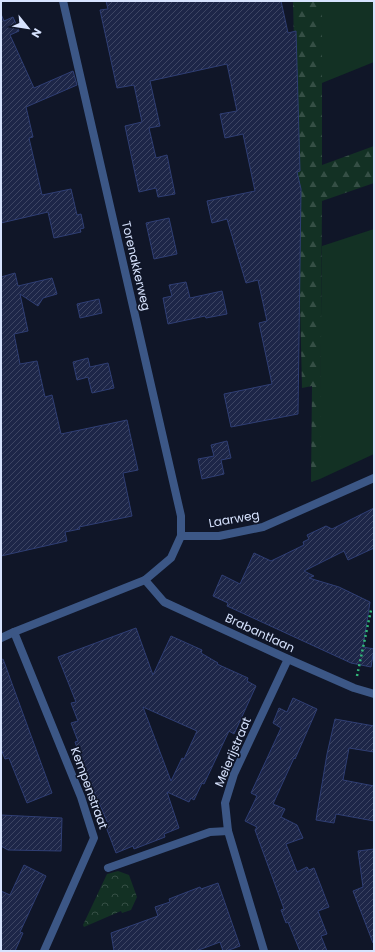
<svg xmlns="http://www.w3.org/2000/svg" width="375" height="952" viewBox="0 0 375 952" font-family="Poppins,sans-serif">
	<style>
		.grass { fill: #133124 }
		.forest { fill: url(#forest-firs) }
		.park { fill: url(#park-crowns) }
		.building { fill: url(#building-hatch); stroke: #2f3e74; fill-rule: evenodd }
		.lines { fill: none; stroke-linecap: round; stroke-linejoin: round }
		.path { stroke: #32b879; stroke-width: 2.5; stroke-dasharray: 2 3; stroke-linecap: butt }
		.street { stroke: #3c5786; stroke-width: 8 }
		.labels { text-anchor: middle; stroke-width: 3.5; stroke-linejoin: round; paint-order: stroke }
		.street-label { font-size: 12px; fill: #d7e3fe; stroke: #101628 }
	</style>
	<defs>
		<pattern id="forest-firs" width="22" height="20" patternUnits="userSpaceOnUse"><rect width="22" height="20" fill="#133124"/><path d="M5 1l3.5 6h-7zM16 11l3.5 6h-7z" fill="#354f45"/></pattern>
		<pattern id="park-crowns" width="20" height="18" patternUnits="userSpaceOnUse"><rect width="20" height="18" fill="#133124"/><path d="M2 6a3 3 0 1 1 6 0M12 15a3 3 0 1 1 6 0" fill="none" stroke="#354f45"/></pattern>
		<pattern id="building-hatch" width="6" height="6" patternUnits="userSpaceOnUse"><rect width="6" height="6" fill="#1d2648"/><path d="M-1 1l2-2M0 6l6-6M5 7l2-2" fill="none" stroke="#3d4563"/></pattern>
	</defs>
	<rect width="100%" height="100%" fill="#101628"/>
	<g class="grass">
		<path d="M322 1H374V62L322 83Z"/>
		<path d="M374 229V454L320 479V391L322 246Z"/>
	</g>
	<path class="forest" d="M293 1H322V165L374 146V183L322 201 320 479 311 482 312 386 302 388Z"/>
	<path class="park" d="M118 871 129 875 137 897 131 910 122 913 121 911 84 927 83 925 107 874Z"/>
	<g class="building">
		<path d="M106 1H281L288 33 296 31 300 171 297 172 301 189 298 414 231 427 224 394 272 384 259 323 267 321 258 280 246 283 227 219 212 223 207 201 255 191 243 134 225 138 220 114 237 111 227 64 150 81 160 126 149 128 156 158 167 155 175 194 158 197 156 188 139 192 125 126 142 122 134 85 117 88 100 10 108 9Z"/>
		<path d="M1 14 4 21 13 17 19 31 10 35 34 88 73 71 77 85 26 107 33 137 29 138 42 195 71 189 77 215 81 214 84 228 80 229 81 232 54 238 48 212 1 223Z"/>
		<path d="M169 218 177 254 154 259 146 223Z"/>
		<path d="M15 273 18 286 52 278 57 294 43 298 38 306 20 294 28 331 14 334 20 364 37 361 45 397 52 395 61 434 127 420 138 470 123 473 132 516 79 527 80 529 65 532 67 541 1 556V277Z"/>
		<path d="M186 282 190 298 222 291 227 314 206 318 205 316 168 324 163 298 172 296 169 285Z"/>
		<path d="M99 299 102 313 80 318 77 304Z"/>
		<path d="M88 358 90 367 108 363 114 388 92 393 88 377 77 380 73 362Z"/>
		<path d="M227 441 231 458 221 460 224 474 202 479 198 459 214 456 211 445Z"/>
		<path d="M374 508V548L348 560 344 551 304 571 314 576 309 578 339 587 370 602 363 647 374 649 371 667 351 663 227 606 228 603 213 596 222 575 240 584 254 553 271 561 304 545 303 542 309 539 307 535 326 526 332 529Z"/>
		<path d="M136 628 153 675 171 636 202 650 201 653 218 663 217 664 248 678 247 681 256 686 234 734 229 731 204 784 202 783 194 800 191 798 189 802 167 792 179 828 164 834 165 837 134 849 133 846 116 853 106 827 109 826 86 773 75 742 78 741 71 723 78 721 71 703 76 702 58 657ZM143 707 197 731 184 759 182 758 171 781Z"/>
		<path d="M3 659 52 793 27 803 9 758 5 759 1 749V660Z"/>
		<path d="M293 698 317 709 295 759 294 758 273 804 285 809 281 817 297 825 303 838 286 844 297 872 307 867 309 870 314 868 329 907 318 911 327 934 321 936 327 951H300L288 922 286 923 281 910 284 909 255 830 257 827 245 821 257 796 251 793 281 728 273 723 279 708 287 712Z"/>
		<path d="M335 719 374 726V752L349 748 343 780 374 786V821L336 814 334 823 316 820 327 754Z"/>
		<path d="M1 815 62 818 61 851 8 850 1 846Z"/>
		<path d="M374 849V943H373L353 891 363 887 358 851Z"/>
		<path d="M24 865 46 876 20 932 23 933 15 951H1V891L10 895Z"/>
		<path d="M218 883 240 946 226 951H223L220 942 196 951H114L111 933 158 916 155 907 170 902 169 899 200 887 201 889Z"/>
	</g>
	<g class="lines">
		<path class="path" d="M357 676 371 610"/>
		<g class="street">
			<path d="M63 1 181 516V536"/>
			<path d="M145 580 164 602 288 659 354 688 374 694"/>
			<path d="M14 632 81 797 94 838 44 951"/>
			<path d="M1 638 14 632 145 580 171 558 181 536H219L263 527 374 478"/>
			<path d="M108 868 210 832 228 831"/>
			<path d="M264 951 228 831 225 803 234 774 288 659"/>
		</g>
	</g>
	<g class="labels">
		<g class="street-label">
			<text transform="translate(136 266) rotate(77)" y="4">Torenakkerweg</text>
			<text transform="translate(234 519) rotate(-10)" y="4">Laarweg</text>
			<text transform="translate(260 633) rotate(25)" y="4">Brabantlaan</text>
			<text transform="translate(233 752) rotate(-67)" y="4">Meierijstraat</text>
			<text transform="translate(89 788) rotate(70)" y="4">Kempenstraat</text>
		</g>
	</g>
	<rect width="375" height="952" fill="none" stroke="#d7e3fe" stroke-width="4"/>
	<g transform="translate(28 28) rotate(120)" stroke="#101628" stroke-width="3" paint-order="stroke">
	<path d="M0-3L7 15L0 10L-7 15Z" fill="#d7e3fe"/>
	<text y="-6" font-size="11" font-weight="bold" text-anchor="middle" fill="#d7e3fe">N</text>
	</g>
</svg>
